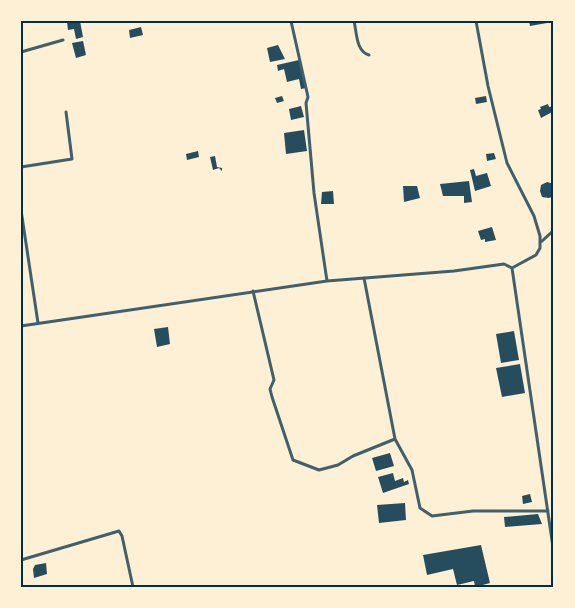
<svg xmlns="http://www.w3.org/2000/svg" width="575" height="608" viewBox="0 0 575 608" font-family="'Open Sans',sans-serif">
	<style>
		.building { fill: #264d5e }
		.lines { fill: none; stroke-linecap: round; stroke-linejoin: round }
		.minor { stroke: #3f606c; stroke-width: 3 }
		.neatline { fill: none; stroke: #003049; stroke-width: 2 }
	</style>
	<rect width="100%" height="100%" fill="#fdf0d5"/>
	<path class="building" d="M80 21 83 37 76 39 74 29 68 30 67 22Z
		M529 21H546L547 23 530 26Z
		M141 27 143 35 130 38 129 30Z
		M83 41 86 55 76 58 72 43Z
		M278 45 285 59 270 62 267 48Z
		M299 60 306 88 301 89 299 79 287 82 284 69 278 71 277 65Z
		M282 96 284 101 277 103 275 98Z
		M486 96 487 102 476 104 475 98Z
		M548 104 549 107 553 106 554 111 541 118 538 110 541 109 540 107Z
		M301 106 304 117 291 120 289 109Z
		M304 130 307 151 286 154 284 133Z
		M198 151 199 157 187 160 186 154Z
		M494 153 496 159 487 161 486 154Z
		M215 156 217 167 222 168V171L219 168 213 170 210 157Z
		M474 169 476 176 487 173 491 186 475 191 470 170Z
		M469 181 472 202 464 203V196H443L440 184Z
		M547 182 554 184V196L549 198 542 197 540 191 541 185Z
		M403 186H417L420 198 404 202Z
		M333 191 334 204H321L322 192Z
		M492 227 496 240 485 242V239L481 240 478 231Z
		M168 327 170 344 157 347 154 329Z
		M514 331 519 360 501 363 496 334Z
		M520 364 525 393 502 397 496 368Z
		M390 453 394 466 376 471 372 458Z
		M393 473 395 481 403 478 404 482 408 480 409 484 383 493 378 477Z
		M530 494 532 502 523 504 522 496Z
		M405 503 406 520 379 523 377 505Z
		M538 514 542 524 505 527 504 517Z
		M481 545 490 583 475 587 474 581 457 585 453 569 427 575 423 555Z
		M46 563 47 574 34 578 33 569 35 565Z"/>
	<g class="lines">
		<path class="minor" d="M291 21 308 97 306 103 314 193 327 281
			M354 21C357 34 356 51 369 55
			M476 21 488 86 507 163 534 216 540 236V248L536 255 512 268
			M21 52 63 40
			M21 167 72 159 66 112
			M21 210 38 323
			M541 242 554 230
			M364 278 395 439 412 470 420 508 432 516 473 511H548
			M253 291 274 380 270 389 272 397 293 460 319 470 338 465 353 456 395 439
			M21 326 327 281 454 271 504 264 512 268 554 554
			M21 560 119 531 122 536 133 587"/>
	</g>
	<rect width="575" height="608" fill="none" stroke="#fdf0d5" stroke-width="45"/>
	<rect x="22" y="22" width="530" height="564" class="neatline"/>
</svg>
